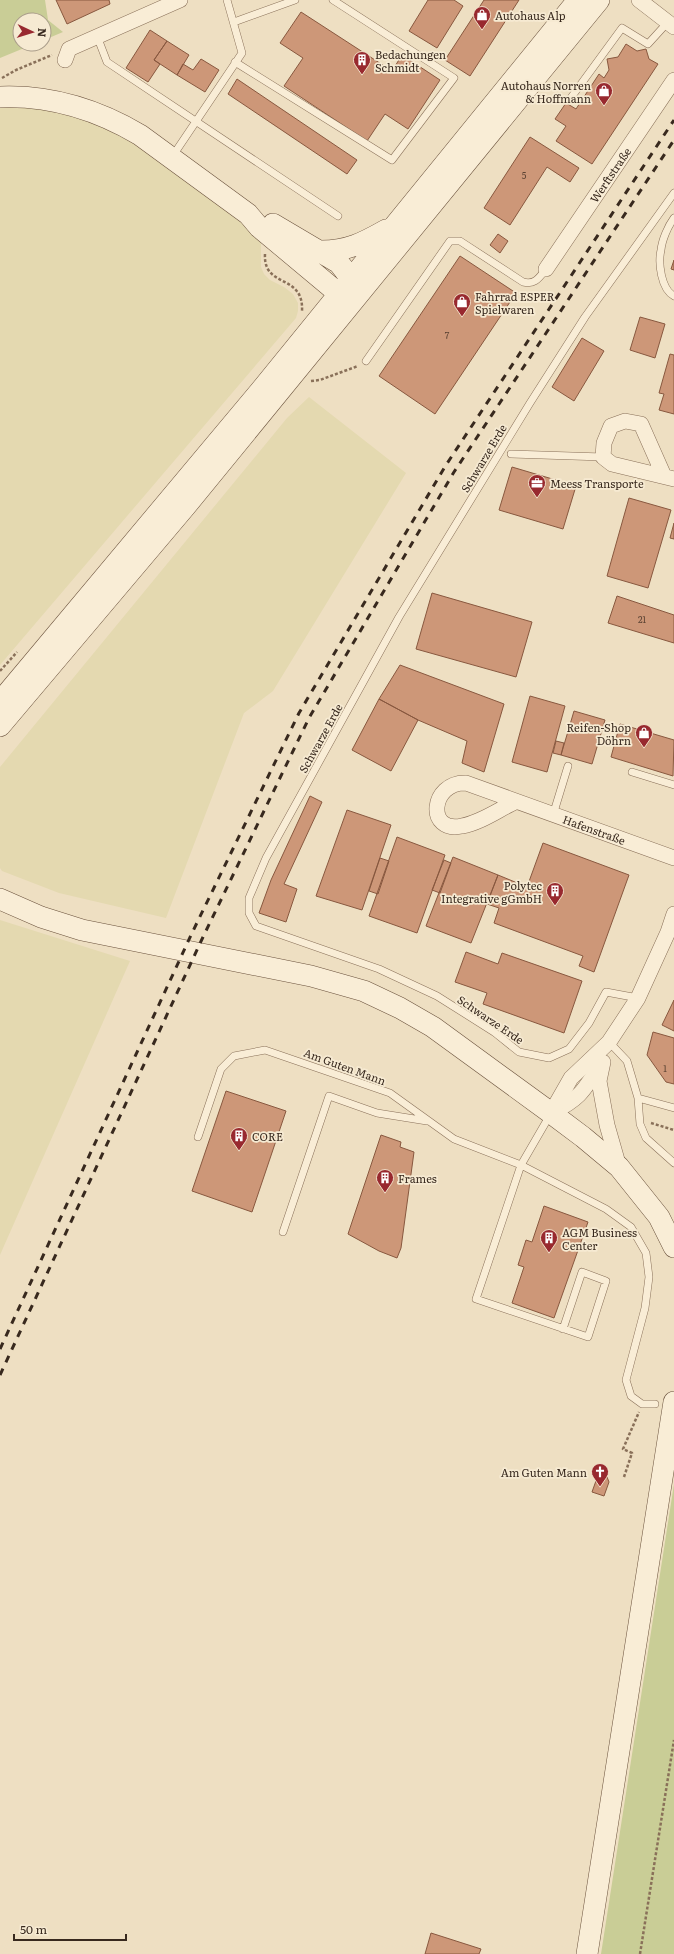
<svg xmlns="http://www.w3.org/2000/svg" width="674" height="1954" viewBox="0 0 674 1954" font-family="Literata,serif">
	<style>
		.farmland { fill: #e4d9b0 }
		.green { fill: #c9cd96 }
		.building { fill: #cd9778; stroke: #88583f }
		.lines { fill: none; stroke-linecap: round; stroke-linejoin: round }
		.lane-casing { stroke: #897059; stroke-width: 8 }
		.street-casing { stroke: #897059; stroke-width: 16 }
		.secondary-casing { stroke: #6a513c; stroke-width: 22 }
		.path { stroke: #897059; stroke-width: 2.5; stroke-dasharray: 3 2; stroke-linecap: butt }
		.lane { stroke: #f9edd6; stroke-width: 7 }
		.street { stroke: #f9edd6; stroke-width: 15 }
		.secondary { stroke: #f9edd6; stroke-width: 21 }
		.rail { stroke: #38291e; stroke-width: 3; stroke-dasharray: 7 7; stroke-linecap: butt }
		.labels { text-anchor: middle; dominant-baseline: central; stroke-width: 3.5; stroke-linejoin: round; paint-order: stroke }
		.number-label { font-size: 9px; fill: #5d4434 }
		.poi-label { font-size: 11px; fill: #38291e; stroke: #f6ead2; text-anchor: start }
		.street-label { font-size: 11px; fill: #38291e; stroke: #f6ead2 }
	</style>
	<rect width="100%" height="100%" fill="#eedfc2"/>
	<path class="farmland" d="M25 106 67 113 121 134 261 236V267L264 274 270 280 284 287 293 294 298 303V311L296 318 0 665V107Z
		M309 397 406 473 273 691 244 713 166 918 59 893 2 871 0 868V767L287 418Z
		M0 920 130 961 0 1255Z"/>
	<path class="green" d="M0 0H45L48 20 63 32 44 40V20H20V44H34L0 58Z
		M674 1484V1954H601Z"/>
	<path class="building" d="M56 0H109L110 4 67 24Z
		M428 0H454L463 6 437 48 409 31Z
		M484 0H519L470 76 445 60Z
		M301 12 392 71 402 55 440 80 408 129 385 114 367 141 284 86 303 58 280 43Z
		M150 30 167 41 154 60 160 64 148 82 126 68Z
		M167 41 189 55 177 75 154 60Z
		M626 44 637 51 646 49 649 59 658 64 592 164 556 141 566 126 555 119 566 103 576 109 599 74 604 78 609 70 607 59 618 57Z
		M201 59 219 70 205 92 177 75 183 64 193 70Z
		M237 79 357 160 347 174 228 94Z
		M530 137 579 168 570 182 547 167 510 225 484 208Z
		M498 234 508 241 500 253 490 245Z
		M460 256 516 293 435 414 379 376Z
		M674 260V270L671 269Z
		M640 317 665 324 655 358 630 350Z
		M582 338 604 351 574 401 552 387Z
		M670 354 674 355V414L659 410 664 394 659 393Z
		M512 467 576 486 563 529 499 510Z
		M629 498 671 510 648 588 607 576Z
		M674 523V539L670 538Z
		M432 593 532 622 516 677 416 649Z
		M617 596 674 615V643L608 623Z
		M400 665 504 704 484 772 462 763 467 741 418 720 379 699Z
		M530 696 565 706 547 772 512 762Z
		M379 699 418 720 391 771 352 750Z
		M574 711 605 720 592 764 561 755Z
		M620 724 674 740 673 776 611 757Z
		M556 741 564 743 561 755 553 753Z
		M310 796 322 802 284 884 297 889 286 922 259 913 271 880Z
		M347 810 391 825 362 910 316 896Z
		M397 837 445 855 417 933 369 916Z
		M543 843 629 875 594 972 579 966 583 956 494 923 499 908 487 904 498 875 527 887Z
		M453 857 498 875 471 943 426 926Z
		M380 858 389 861 378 894 369 891Z
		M444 860 451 863 440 893 432 890Z
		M466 952 498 964 502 953 582 981 564 1033 483 1004 487 993 455 982Z
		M674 1000V1031L662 1025Z
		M653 1032 674 1038V1084L666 1082 647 1055Z
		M226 1091 286 1111 252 1212 192 1191Z
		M381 1135 401 1142 400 1147 414 1152 401 1248 397 1258 379 1251 348 1234Z
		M544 1206 588 1222 554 1318 512 1303 524 1267 518 1265 526 1240 532 1242Z
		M602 1475 607 1477 609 1482 604 1496 592 1492 597 1478Z
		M431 1933 481 1949 479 1954H425Z"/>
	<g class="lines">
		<defs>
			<path id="lane" d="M234 22 295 0
				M97 36 107 62 338 216
				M235 62 392 160 454 78 333 0
				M570 99 622 28 648 44 668 22
				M172 157 242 53 227 0
				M674 218C668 226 662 240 661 250 658 263 661 289 674 296
				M366 361 450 241H460L523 282C535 285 539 278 546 269
				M511 454 603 457
				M632 772 674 785
				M553 815 568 766
				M638 998 606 992 589 1023 569 1049 549 1058 519 1052 494 1032 437 996 379 969 256 926 249 913V898L266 858 399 617 530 403 585 317 674 193
				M609 1042 627 1061 638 1098 640 1124 646 1138 674 1163
				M638 1098 674 1108
				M550 1115 521 1165 476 1299 588 1337 606 1281 582 1272 563 1329
				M198 1137 221 1069 234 1056 265 1050 390 1093 454 1139 521 1165 606 1209 631 1227 646 1253 649 1277 645 1308 626 1380 631 1396 642 1404H655
				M283 1232 329 1096 377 1113 427 1121"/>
			<g id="street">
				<path d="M639 0 674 27"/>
				<path d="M65 60 69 49 180 0"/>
				<path id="s1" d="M546 269 674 80"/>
				<path d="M664 476 641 424 625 421 611 426 604 443 603 457 612 464 674 479"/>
				<path id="s2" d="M515 802C498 810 480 823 462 826 426 834 430 782 466 783L674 858"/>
				<path d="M603 1062 599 1081 607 1125 619 1167"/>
				<path d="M551 1113 571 1078 609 1042 638 998 668 932 674 914"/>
				<path d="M551 1113C578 1100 583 1092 599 1067"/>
			</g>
			<path id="secondary" d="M0 97C51 95 96 109 140 135L248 214 259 227 350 303
				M273 224 339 263 349 276 352 293
				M321 251C348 251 363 243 386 230
				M0 702 261 390 578 0
				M0 726 185 507 599 0
				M0 899 41 917 82 930 311 976 364 991 400 1008 433 1027 551 1113 583 1137 619 1167 659 1217 674 1247
				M587 1954 674 1402"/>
		</defs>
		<use href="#lane" class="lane-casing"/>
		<use href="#street" class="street-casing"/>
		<use href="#secondary" class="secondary-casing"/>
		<path class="path" d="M2 78 16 70 52 55
			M265 254C263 289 304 273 302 311
			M311 381 320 380 358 366
			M0 671 17 652
			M651 1123 674 1130
			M624 1477 632 1453 623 1449 639 1412
			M640 1954 674 1740"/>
		<use href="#lane" class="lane"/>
		<use href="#street" class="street"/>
		<use href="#secondary" class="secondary"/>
		<path class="rail" d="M0 1349 192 933 299 713 446 465 674 120
			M0 1375 203 937 309 718 454 472 674 140"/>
	</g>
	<defs>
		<symbol id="shop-pin" viewBox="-11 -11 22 30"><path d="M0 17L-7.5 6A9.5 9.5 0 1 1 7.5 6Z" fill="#98292f" stroke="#f6ead2"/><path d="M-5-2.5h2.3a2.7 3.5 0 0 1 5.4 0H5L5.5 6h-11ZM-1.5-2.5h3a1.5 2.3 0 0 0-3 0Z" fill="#fff"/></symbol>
		<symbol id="building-pin" viewBox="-11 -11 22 30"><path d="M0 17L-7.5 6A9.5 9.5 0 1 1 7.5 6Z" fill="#98292f" stroke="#f6ead2"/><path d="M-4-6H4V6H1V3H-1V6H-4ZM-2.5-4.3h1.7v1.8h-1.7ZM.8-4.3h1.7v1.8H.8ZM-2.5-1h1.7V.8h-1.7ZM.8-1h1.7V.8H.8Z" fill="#fff"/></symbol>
		<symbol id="office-pin" viewBox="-11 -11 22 30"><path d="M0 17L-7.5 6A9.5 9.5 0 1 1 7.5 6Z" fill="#98292f" stroke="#f6ead2"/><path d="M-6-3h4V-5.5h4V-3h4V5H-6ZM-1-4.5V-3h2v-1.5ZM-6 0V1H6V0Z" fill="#fff"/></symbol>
		<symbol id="church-pin" viewBox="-11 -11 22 30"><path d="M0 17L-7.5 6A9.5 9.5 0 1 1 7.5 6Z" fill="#98292f" stroke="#f6ead2"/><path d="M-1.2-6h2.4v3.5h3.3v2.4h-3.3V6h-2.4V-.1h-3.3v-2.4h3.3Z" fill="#fff"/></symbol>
	</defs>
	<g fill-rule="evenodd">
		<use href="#shop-pin" x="472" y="5" width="20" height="27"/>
		<use href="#building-pin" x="352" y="50" width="20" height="27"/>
		<use href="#shop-pin" x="594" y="81" width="20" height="27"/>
		<use href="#shop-pin" x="452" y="292" width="20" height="27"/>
		<use href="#office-pin" x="527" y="473" width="20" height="27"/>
		<use href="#shop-pin" x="634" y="723" width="20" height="27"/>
		<use href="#building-pin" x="545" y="881" width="20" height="27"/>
		<use href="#building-pin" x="229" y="1126" width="20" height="27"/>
		<use href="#building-pin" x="375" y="1168" width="20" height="27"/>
		<use href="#building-pin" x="539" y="1228" width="20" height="27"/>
		<use href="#church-pin" x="590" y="1462" width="20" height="27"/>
	</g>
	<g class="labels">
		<g class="number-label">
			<text x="524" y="175">5</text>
			<text x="447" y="335">7</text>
			<text x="642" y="619">21</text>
			<text x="665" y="1068">1</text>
		</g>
		<g class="poi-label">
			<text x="495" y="15">Autohaus Alp</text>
			<text x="375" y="54">Bedachungen<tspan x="375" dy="13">Schmidt</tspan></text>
			<text x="591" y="85" text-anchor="end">Autohaus Norren<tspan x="591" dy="13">&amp; Hoffmann</tspan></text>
			<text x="475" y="296">Fahrrad ESPER<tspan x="475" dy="13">Spielwaren</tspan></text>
			<text x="550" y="483">Meess Transporte</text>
			<text x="631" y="727" text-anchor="end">Reifen-Shop<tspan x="631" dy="13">Döhrn</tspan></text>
			<text x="542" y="885" text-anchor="end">Polytec<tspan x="542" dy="13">Integrative gGmbH</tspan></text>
			<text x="252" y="1136">CORE</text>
			<text x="398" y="1178">Frames</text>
			<text x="562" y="1232">AGM Business<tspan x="562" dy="13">Center</tspan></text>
			<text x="587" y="1472" text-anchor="end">Am Guten Mann</text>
		</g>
		<g class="street-label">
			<text stroke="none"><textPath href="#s1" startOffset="114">Werftstraße</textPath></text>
			<text transform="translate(483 458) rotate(-59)">Schwarze Erde</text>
			<text transform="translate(320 738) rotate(-61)">Schwarze Erde</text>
			<text stroke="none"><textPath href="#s2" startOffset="274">Hafenstraße</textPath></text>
			<text transform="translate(491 1019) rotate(34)">Schwarze Erde</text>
			<text transform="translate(345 1066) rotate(20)">Am Guten Mann</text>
		</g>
	</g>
	<g transform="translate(32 32) rotate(94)"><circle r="19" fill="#f6ead2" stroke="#aa9d8a"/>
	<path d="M0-3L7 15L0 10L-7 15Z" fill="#98292f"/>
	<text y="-6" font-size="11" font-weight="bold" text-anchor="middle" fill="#38291e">N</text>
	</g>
	<path d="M14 1934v6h112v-6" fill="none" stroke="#38291e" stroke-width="2"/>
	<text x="20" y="1934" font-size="12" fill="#38291e" stroke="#f6ead2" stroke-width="3" paint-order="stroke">50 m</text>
</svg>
